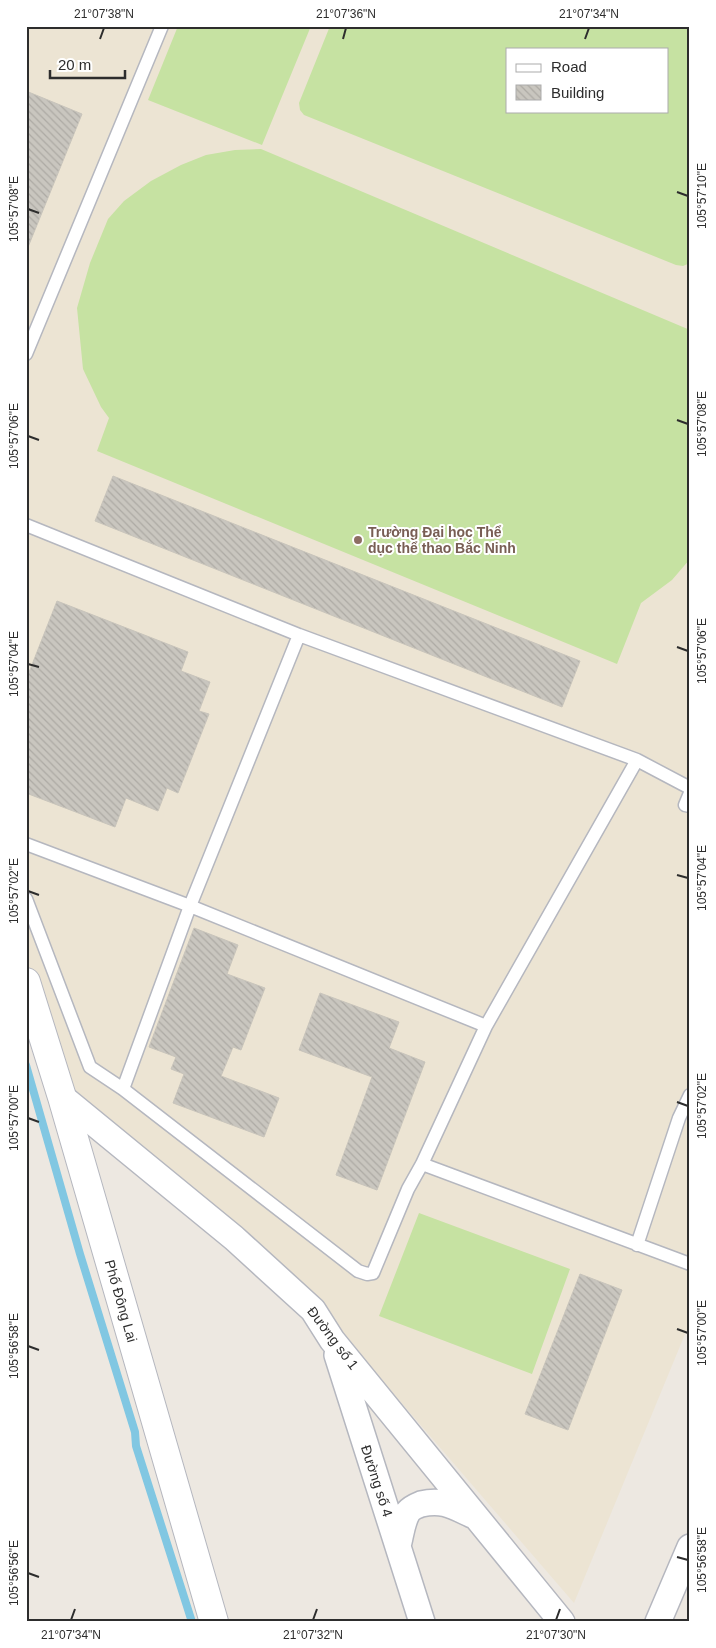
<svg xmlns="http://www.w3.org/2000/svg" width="716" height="1648" viewBox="0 0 716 1648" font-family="Arial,sans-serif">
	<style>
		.education { fill: #ece4d3; fill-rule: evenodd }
		.pitch { fill: #c6e2a2; fill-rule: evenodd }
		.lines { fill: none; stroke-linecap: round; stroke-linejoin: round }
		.stream { stroke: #81c7e2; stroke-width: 8 }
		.building { fill: url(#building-back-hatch); stroke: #c8c4bb }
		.service-casing { stroke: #b5b7bf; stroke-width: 15 }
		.minor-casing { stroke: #b5b7bf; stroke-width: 28 }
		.tertiary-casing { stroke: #b5b7bf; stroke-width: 30 }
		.service { stroke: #fff; stroke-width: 12 }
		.minor { stroke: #fff; stroke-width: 25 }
		.tertiary { stroke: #fff; stroke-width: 28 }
		.ticks { fill: none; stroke: #2d2d2d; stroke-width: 2 }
		.education-dot { fill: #8d6e63; stroke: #fff; stroke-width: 2 }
		.labels { text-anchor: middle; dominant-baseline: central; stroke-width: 4; stroke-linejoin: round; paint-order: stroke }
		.education-label { font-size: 14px; font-weight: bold; fill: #785e54; stroke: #fff; text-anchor: start }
		.street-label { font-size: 14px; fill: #2d2d2d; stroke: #fff }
		.neatline { fill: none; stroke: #2d2d2d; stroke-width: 2 }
		.ticks-label { font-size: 12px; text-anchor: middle; fill: #2d2d2d }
	</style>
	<defs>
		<pattern id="building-back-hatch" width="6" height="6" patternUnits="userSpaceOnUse" patternTransform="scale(1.25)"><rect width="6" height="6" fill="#c9c6bf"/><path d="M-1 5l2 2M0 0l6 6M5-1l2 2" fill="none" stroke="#adaaa4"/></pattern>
	</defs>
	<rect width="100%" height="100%" fill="#ede8e1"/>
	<path class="education" d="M26 26H690V1322L574 1603 324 1313 62 1088 26 969ZM507 49H667V111H507Z"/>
	<path class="pitch" d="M178 26H311L262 145 148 100Z
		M330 26H690V263L683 266 676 265 304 115 300 110 299 103ZM507 49H667V111H507Z
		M261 149 690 330V559L672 580 641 603 617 664 97 451 109 418 101 407 83 369 77 308 90 263 108 219 124 201 151 181 181 165 206 155 235 150Z
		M419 1213 570 1269 532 1374 379 1316Z"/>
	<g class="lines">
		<path class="stream" d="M26 1065 80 1254 135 1432 136 1446 192 1622"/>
	</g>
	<path class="building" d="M26 91 82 114 26 252Z
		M113 476 580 661 562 707 95 521Z
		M57 601 188 652 181 671 210 682 199 711 209 714 178 793 167 788 158 811 126 798 115 827 26 793V680Z
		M194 928 238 945 227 974 265 988 241 1050 233 1047 221 1076 279 1098 264 1137 173 1103 184 1074 171 1069 176 1057 149 1047Z
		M320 993 399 1022 389 1048 425 1062 377 1190 336 1175 372 1077 299 1050Z
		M580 1274 622 1290 568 1430 525 1414Z"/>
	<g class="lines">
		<defs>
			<path id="service" d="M26 354 162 26
				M26 525 299 635 637 760 690 788
				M690 793 685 805 690 806
				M26 844 190 906 486 1026
				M26 899 90 1067 123 1089 358 1271 367 1274 373 1273 408 1189 422 1164 486 1026 637 760
				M123 1089 190 906 299 635
				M422 1164 690 1264
				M637 1245 679 1118 690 1095"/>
			<path id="minor" d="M62 1097 234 1238 313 1310 332 1340 562 1622
				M337 1355 422 1622
				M398 1546C401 1535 402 1522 408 1512 411 1508 416 1506 421 1504 443 1499 453 1506 472 1515
				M658 1622 690 1547"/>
			<path id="tertiary" d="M26 982 62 1097 214 1622"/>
		</defs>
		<use href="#service" class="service-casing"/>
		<use href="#minor" class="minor-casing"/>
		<use href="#tertiary" class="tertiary-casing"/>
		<use href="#service" class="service"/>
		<use href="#minor" class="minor"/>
		<use href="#tertiary" class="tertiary"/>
	</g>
	<path class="ticks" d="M100 39 104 28M343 39 346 28M585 39 589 28M677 192 688 196M28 209 39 213M677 420 688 424M28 436 39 440M677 647 688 651M28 664 39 667M677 875 688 878M28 891 39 895M677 1102 688 1106M28 1118 39 1122M677 1329 688 1333M28 1346 39 1350M677 1557 688 1560M28 1573 39 1577M71 1620 75 1609M313 1620 317 1609M556 1620 560 1609"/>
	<circle class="education-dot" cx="358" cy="540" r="5"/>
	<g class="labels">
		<g class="education-label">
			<text x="368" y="532">Trường Đại học Thể<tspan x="368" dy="16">dục thể thao Bắc Ninh</tspan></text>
		</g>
		<g class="street-label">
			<text transform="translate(121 1301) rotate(74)">Phố Đông Lai</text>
			<text transform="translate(333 1338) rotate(53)">Đường số 1</text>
			<text transform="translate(377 1481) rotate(72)">Đường số 4</text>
		</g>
	</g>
	<rect width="716" height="1648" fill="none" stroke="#ffffff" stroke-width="55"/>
	<rect x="506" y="48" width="162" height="65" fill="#ffffff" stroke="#ababab"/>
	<rect x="516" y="64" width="25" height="8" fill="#ffffff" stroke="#ababab"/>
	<text x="551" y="72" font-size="15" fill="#2d2d2d">Road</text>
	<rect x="516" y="85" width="25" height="15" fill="url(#building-back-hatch)" stroke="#ababab"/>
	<text x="551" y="98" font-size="15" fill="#2d2d2d">Building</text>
	<path d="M50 70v8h75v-8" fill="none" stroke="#2d2d2d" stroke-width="2.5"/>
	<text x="58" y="70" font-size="15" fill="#2d2d2d" stroke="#ffffff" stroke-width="4" paint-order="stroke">20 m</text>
	<rect x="28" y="28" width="660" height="1592" class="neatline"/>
	<g class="ticks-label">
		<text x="104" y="18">21°07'38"N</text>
		<text x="346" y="18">21°07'36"N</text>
		<text x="589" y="18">21°07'34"N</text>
		<text transform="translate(702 196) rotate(-90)" y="4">105°57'10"E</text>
		<text transform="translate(14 209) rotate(-90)" y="4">105°57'08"E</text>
		<text transform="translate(702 424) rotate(-90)" y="4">105°57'08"E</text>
		<text transform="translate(14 436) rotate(-90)" y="4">105°57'06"E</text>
		<text transform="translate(702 651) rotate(-90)" y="4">105°57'06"E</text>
		<text transform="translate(14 664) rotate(-90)" y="4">105°57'04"E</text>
		<text transform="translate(702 878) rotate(-90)" y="4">105°57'04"E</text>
		<text transform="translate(14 891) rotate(-90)" y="4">105°57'02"E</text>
		<text transform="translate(702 1106) rotate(-90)" y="4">105°57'02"E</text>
		<text transform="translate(14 1118) rotate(-90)" y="4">105°57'00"E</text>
		<text transform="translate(702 1333) rotate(-90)" y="4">105°57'00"E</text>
		<text transform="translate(14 1346) rotate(-90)" y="4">105°56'58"E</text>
		<text transform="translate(702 1560) rotate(-90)" y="4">105°56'58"E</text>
		<text transform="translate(14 1573) rotate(-90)" y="4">105°56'56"E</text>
		<text x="71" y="1639">21°07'34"N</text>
		<text x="313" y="1639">21°07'32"N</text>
		<text x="556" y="1639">21°07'30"N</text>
	</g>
</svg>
